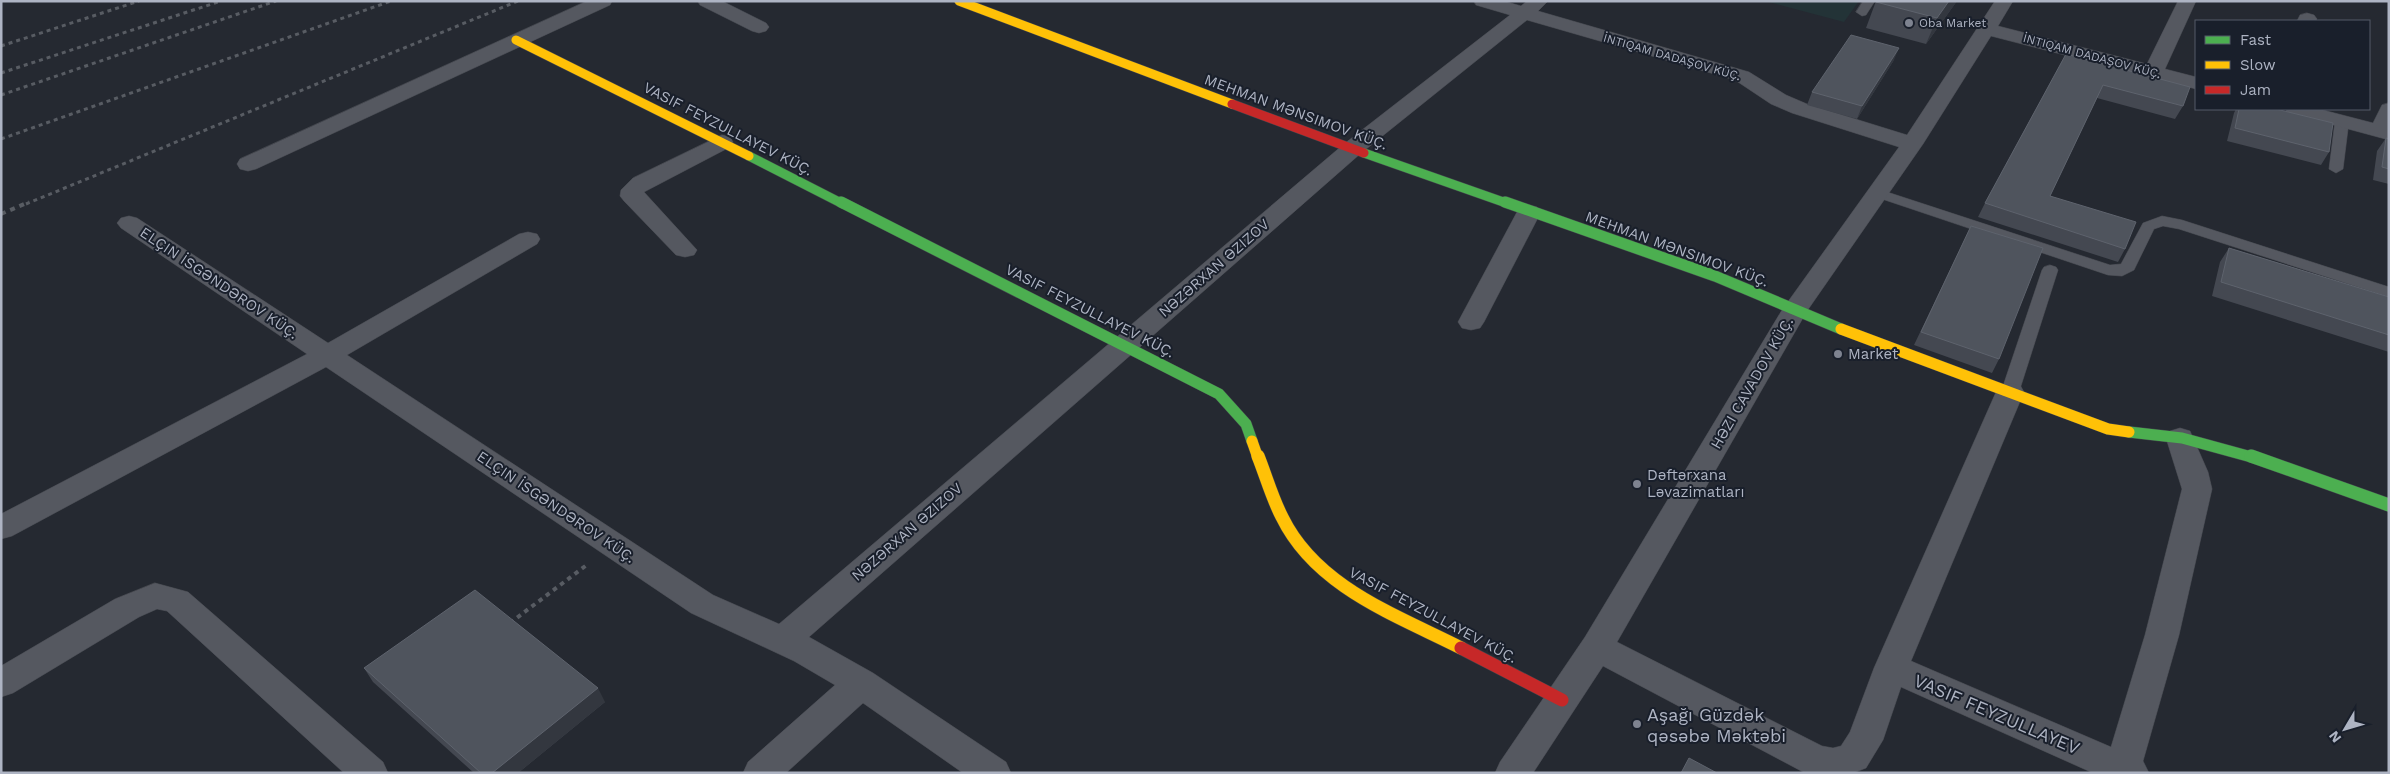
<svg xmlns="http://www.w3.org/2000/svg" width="2390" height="774" viewBox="0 0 2390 774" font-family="'Work Sans',sans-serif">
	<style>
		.green { fill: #233337 }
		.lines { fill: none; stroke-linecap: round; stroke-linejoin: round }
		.lane-casing { stroke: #42454c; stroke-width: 1 }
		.street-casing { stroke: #42454c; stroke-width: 1 }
		.fast-far2-casing { stroke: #42454c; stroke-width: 10 }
		.fast-far1-casing { stroke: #42454c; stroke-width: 12 }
		.fast-casing { stroke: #42454c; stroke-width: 14 }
		.slow-far2-casing { stroke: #42454c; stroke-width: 10 }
		.slow-far1-casing { stroke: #42454c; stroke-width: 12 }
		.slow-casing { stroke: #42454c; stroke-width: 14 }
		.jam-far1-casing { stroke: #42454c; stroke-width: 10 }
		.jam-casing { stroke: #42454c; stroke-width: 14 }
		.path { stroke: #585c63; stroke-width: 4; stroke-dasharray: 4.5 4.5; stroke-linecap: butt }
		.lane { fill: #555860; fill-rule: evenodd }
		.street { fill: #555860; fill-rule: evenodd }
		.fast-far2 { stroke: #4caf50; stroke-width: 9 }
		.fast-far1 { stroke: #4caf50; stroke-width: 11 }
		.fast { stroke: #4caf50; stroke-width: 13 }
		.slow-far2 { stroke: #ffc107; stroke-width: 9 }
		.slow-far1 { stroke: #ffc107; stroke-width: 11 }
		.slow { stroke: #ffc107; stroke-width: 13 }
		.jam-far1 { stroke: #c62828; stroke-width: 9 }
		.jam { stroke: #c62828; stroke-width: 13 }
		.rail-far1 { stroke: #585c63; stroke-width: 3; stroke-dasharray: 4 4; stroke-linecap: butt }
		.rail { stroke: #585c63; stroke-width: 4; stroke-dasharray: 5 5; stroke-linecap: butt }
		.wall { fill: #444851 }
		.shaded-wall { fill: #33373f }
		.building { fill: #4f545d; stroke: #5e636d }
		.poi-dot { fill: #7e8390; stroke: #191f2b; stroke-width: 2 }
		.labels { text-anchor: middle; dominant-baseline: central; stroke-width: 4; stroke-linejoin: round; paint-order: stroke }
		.far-poi-label { font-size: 12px; fill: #aeb4c3; stroke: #191f2b; text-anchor: start }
		.far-street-label { font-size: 12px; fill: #aeb4c3; stroke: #191f2b }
		.street-label { font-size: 15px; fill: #aeb4c3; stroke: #191f2b }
		.poi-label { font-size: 15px; fill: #aeb4c3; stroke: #191f2b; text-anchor: start }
		.near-poi-label { font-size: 18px; fill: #aeb4c3; stroke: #191f2b; text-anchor: start }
		.near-street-label { font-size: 18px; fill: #aeb4c3; stroke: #191f2b }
	</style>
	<rect width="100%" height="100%" fill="#252931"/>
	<path class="green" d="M1765 1H1859L1844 22Z"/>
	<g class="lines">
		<defs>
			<path id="lane" d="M1863 1H1875L1866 15 1862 16 1856 12Z
				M2342 117 2349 121 2343 169 2336 173 2329 169 2335 121Z
				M1878 189 2110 265 2121 264 2143 223 2162 216 2182 220 2389 287V297L2179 229 2163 226 2154 229 2134 270 2122 276 2108 275 1873 196 1871 193 1873 190Z
				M2050 265 2056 267 2058 270 2019 392 2016 396 2010 398 2004 396 2001 392 2042 270 2044 267Z"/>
			<path id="street" d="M587 1H612L610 5 256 169 248 171 240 169 237 164 240 159Z
				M698 1H722L766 23 769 27 766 31 759 33 752 31 700 5Z
				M1474 1H1504L1521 6 1527 1H1548L1538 11 1749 72 1786 95 1807 104 1907 135 1995 1H2013L1998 26 2147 64 2178 1H2196L2165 69 2196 77V89L1991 36 1923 144 1807 311 1617 642 1822 746 1833 748 1841 746 1850 732 1874 668 1996 392 2000 385 2010 383 2020 385 2024 392 1911 661 2111 747 2145 635 2182 489 2166 438 2170 431 2180 428 2190 431 2208 472 2212 489 2179 635 2143 761 2149 773H2093L1901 687 1883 740 1866 768 1853 773H1805L1603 666 1533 773H1495L1500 762 1585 637 1782 310 1899 147 1792 113 1771 104 1735 80 1527 20 1360 154 809 637 873 673 1006 762 1011 773H963L863 703 786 773H743L748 762 835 685 794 661 691 613 326 367 12 536 1 539V514L307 354 121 228 117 223 121 218 129 216 137 218 328 343 519 234 528 232 537 234 540 239 537 244 347 355 713 595 779 624 1344 144 1510 15 1476 5Z
				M2307 13 2314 15 2317 19 2315 21H2297L2300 15Z
				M2389 103V140L2289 113 2285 109H2319L2373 123 2382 105Z
				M722 135 730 137 733 142 730 147 644 192 697 250 694 255 685 257 676 255 624 201 620 196 621 190 633 178Z
				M1529 205 1537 207 1541 212 1484 322 1480 328 1471 330 1462 328 1458 322 1517 212 1521 207Z
				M155 583 188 592 383 762 388 773H344L167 611 157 609 139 617 13 693 1 697V666L115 599Z"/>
			<path id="fast-far2" d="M1364 153 1509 204
				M749 156 843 204"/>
			<path id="fast-far1" d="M841 202 1219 394 1246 424 1252 441
				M1505 202 1715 276 1841 329
				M2129 432 2182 438 2255 458"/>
			<path id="fast" d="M2251 456 2389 505"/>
			<path id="slow-far2" d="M959 1 1232 104
				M516 40 749 156"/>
			<path id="slow-far1" d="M1841 329 2108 429 2129 432
				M1252 441 1258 458"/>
			<path id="slow" d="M1258 456C1266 476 1272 498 1282 517 1316 587 1396 615 1461 648"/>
			<path id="jam-far1" d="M1232 104 1364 153"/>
			<path id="jam" d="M1461 648 1562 700"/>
		</defs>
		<use href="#lane" class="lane-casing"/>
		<use href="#street" class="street-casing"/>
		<use href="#fast-far2" class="fast-far2-casing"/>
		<use href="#fast-far1" class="fast-far1-casing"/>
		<use href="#fast" class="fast-casing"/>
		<use href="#slow-far2" class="slow-far2-casing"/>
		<use href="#slow-far1" class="slow-far1-casing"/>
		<use href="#slow" class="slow-casing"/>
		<use href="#jam-far1" class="jam-far1-casing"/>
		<use href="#jam" class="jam-casing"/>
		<path class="path" d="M510 623 588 564"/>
		<use href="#lane" class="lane"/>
		<use href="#street" class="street"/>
		<use href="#fast-far2" class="fast-far2"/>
		<use href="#fast-far1" class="fast-far1"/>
		<use href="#fast" class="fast"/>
		<use href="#slow-far2" class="slow-far2"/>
		<use href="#slow-far1" class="slow-far1"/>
		<use href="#slow" class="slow"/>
		<use href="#jam-far1" class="jam-far1"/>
		<use href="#jam" class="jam"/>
		<path class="rail-far1" d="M1 46 139 1
			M1 73 221 1
			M1 95 276 1
			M1 139 391 1
			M26 204 518 1"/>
		<path class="rail" d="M1 214 29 202"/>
	</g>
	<path class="wall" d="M1876 1H1957L1926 44 1866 28Z
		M2066 54 2183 106 2175 119 2097 98 2050 196 2125 249 2118 262 1978 217 1985 203Z
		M1894 60 1857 119 1807 105 1812 92Z
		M2236 109H2276L2329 152 2321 165 2227 141 2234 113Z
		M2386 138 2389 139V184L2373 180 2377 151Z
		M1971 226 1999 359 1992 373 1914 345Z
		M2229 248 2389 297V352L2212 296 2220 262Z
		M364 668 605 702 518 773H474L373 682Z"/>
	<path class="shaded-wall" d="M1949 1H1957L1926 44 1937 18Z
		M1899 48 1894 60 1857 119 1862 106Z
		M598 688 605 702 518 773H492Z"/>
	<path class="building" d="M1876 1H1949L1937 18 1876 2Z
		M1851 35 1899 48 1862 106 1812 92Z
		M2066 54 2190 87 2183 106 2103 85 2050 196 2136 222 2125 249 1985 203Z
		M2239 109H2276L2333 123 2329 152 2235 128Z
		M2386 138 2389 139V169L2382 167Z
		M1971 226 2043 248 1999 359 1921 332Z
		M2229 248 2389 297V335L2221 282Z
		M475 590 598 688 492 773H481L364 668Z
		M1689 758 1717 773H1681Z"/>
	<g class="poi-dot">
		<circle cx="1909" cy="23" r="5"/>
		<circle cx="1838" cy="354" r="5"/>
		<circle cx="1637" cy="484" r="5"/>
		<circle cx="1637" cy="724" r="5"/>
	</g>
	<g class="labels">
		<g class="far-poi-label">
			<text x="1919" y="23">Oba Market</text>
		</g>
		<g class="far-street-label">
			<text transform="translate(2092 56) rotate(15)">İNTIQAM DADAŞOV KÜÇ.</text>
			<text transform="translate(1672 57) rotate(16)">İNTIQAM DADAŞOV KÜÇ.</text>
		</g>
		<g class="street-label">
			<text transform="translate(1296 112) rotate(20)">MEHMAN MƏNSIMOV KÜÇ.</text>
			<text transform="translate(728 129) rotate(27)">VASIF FEYZULLAYEV KÜÇ.</text>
			<text transform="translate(1677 249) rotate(20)">MEHMAN MƏNSIMOV KÜÇ.</text>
			<text transform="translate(1214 268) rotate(-41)">NƏZƏRXAN ƏZIZOV</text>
			<text transform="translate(219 283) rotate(34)">ELÇIN İSGƏNDƏROV KÜÇ.</text>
			<text transform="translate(1090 311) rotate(27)">VASIF FEYZULLAYEV KÜÇ.</text>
			<text transform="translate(1752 383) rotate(-60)">HƏZI CAVADOV KÜÇ.</text>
			<text transform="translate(556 507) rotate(34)">ELÇIN İSGƏNDƏROV KÜÇ.</text>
			<text transform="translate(907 532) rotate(-41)">NƏZƏRXAN ƏZIZOV</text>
			<text transform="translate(1433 615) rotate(28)">VASIF FEYZULLAYEV KÜÇ.</text>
		</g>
		<g class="poi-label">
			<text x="1848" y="354">Market</text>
			<text x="1647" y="475">Dəftərxana<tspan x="1647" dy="17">Ləvazimatları</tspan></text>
		</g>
		<g class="near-poi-label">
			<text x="1647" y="714">Aşağı Güzdək<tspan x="1647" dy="21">qəsəbə Məktəbi</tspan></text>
		</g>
		<g class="near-street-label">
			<text transform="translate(1997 714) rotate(23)">VASIF FEYZULLAYEV</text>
		</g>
	</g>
	<rect width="2390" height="774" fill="none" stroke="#aeb4c3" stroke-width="5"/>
	<rect x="2195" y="20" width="175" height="90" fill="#191f2b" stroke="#555b68"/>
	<rect x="2205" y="36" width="25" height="8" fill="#4caf50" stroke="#555b68"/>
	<text x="2240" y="45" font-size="15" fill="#aeb4c3">Fast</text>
	<rect x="2205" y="61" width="25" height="8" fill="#ffc107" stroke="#555b68"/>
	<text x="2240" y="70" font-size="15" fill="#aeb4c3">Slow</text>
	<rect x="2205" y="86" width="25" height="8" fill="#c62828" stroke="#555b68"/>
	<text x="2240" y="95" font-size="15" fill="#aeb4c3">Jam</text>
	<g transform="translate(2345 729) rotate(232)" stroke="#191f2b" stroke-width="4" paint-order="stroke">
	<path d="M0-4L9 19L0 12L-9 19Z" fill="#aeb4c3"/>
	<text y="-8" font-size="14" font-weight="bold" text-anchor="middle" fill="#aeb4c3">N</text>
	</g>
</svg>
